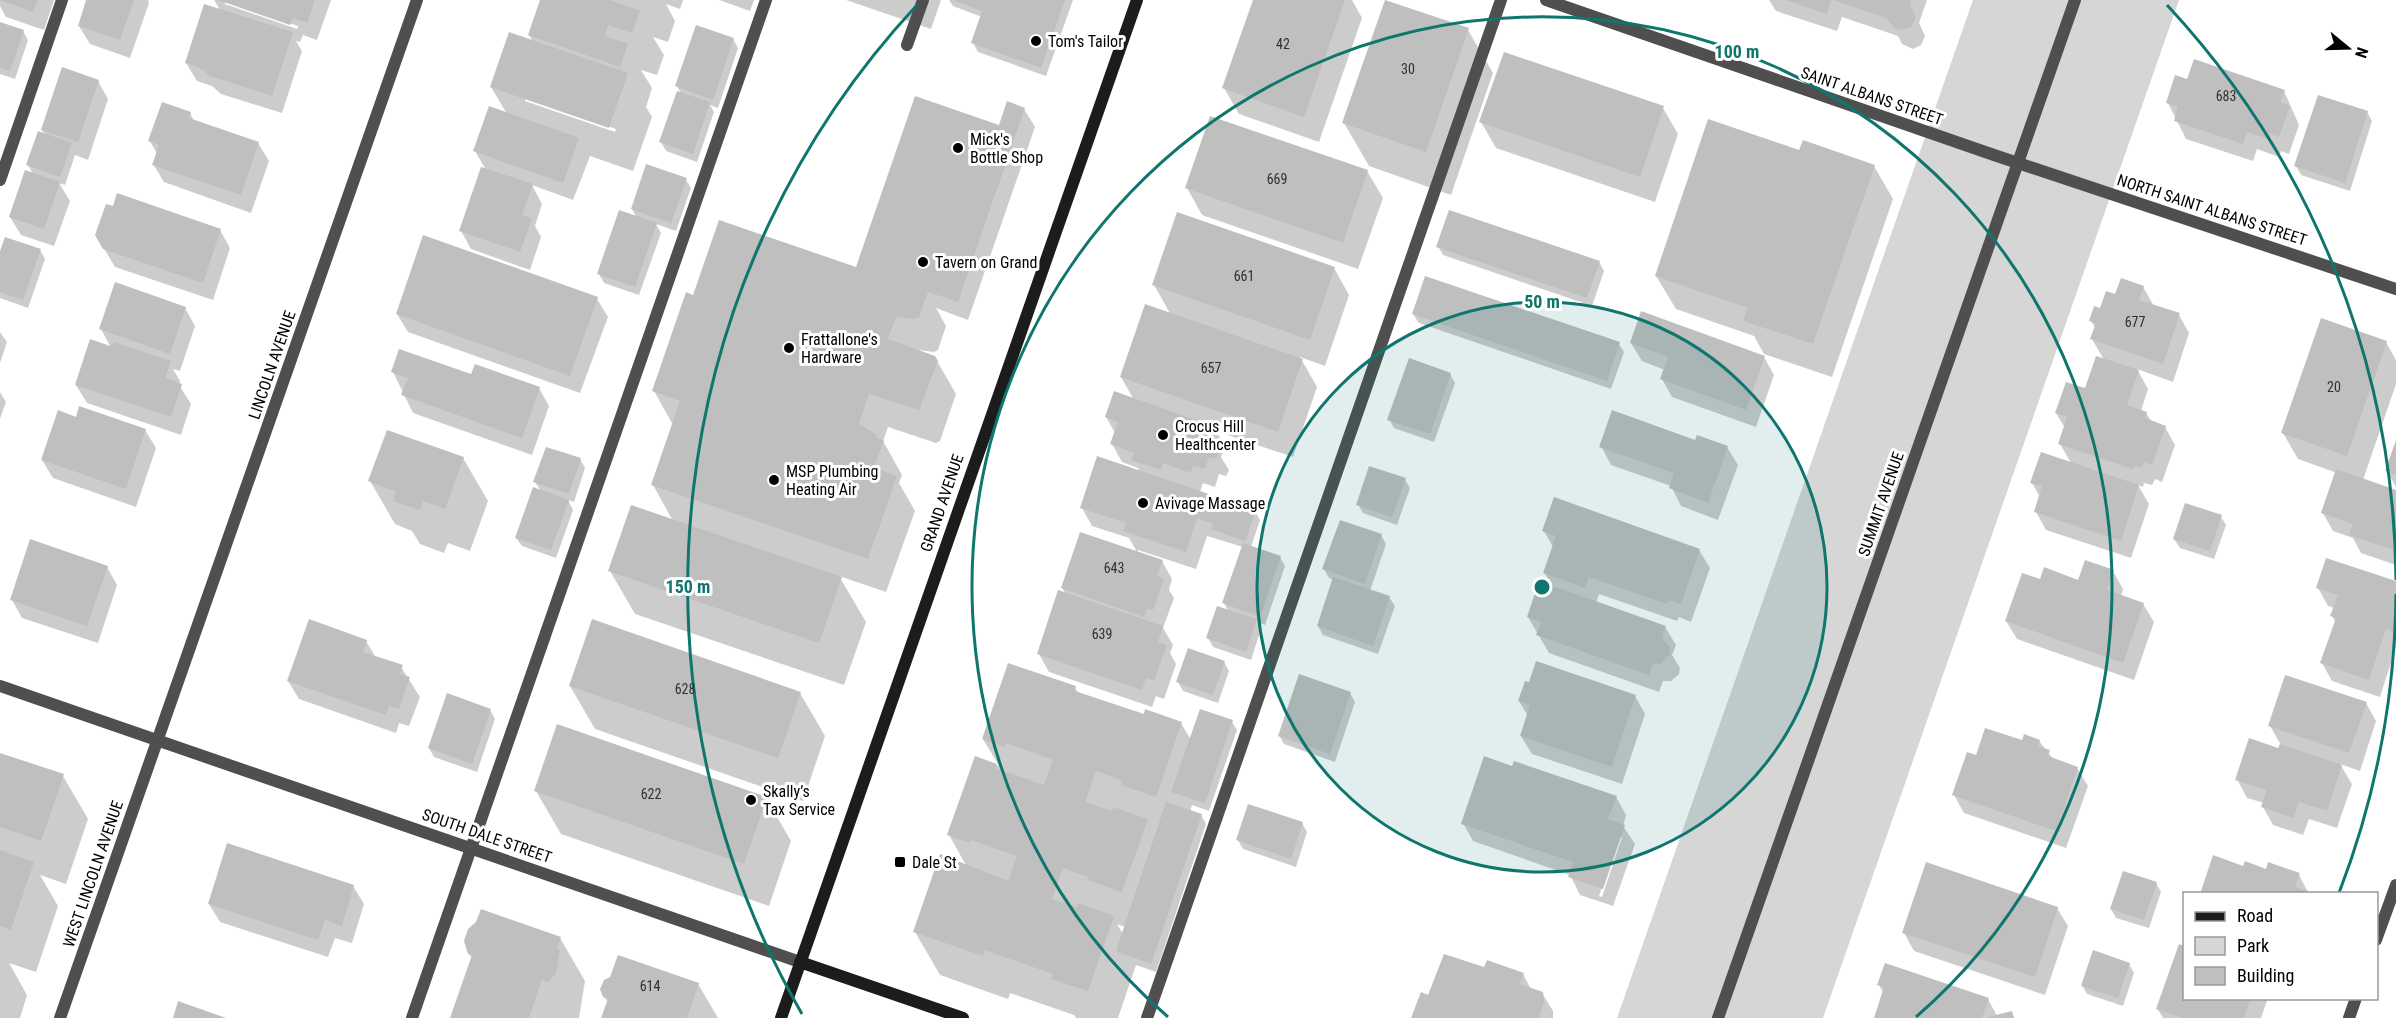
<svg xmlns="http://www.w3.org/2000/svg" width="2396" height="1018" viewBox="0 0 2396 1018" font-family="'Roboto Condensed',sans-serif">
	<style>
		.green { fill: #d6d6d6 }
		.shadow { fill: #0003; fill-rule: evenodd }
		.building { fill: #bfbfbf }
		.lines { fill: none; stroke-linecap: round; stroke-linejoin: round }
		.service { stroke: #4f4f4f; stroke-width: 12 }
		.minor { stroke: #4f4f4f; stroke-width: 12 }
		.tertiary { stroke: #4f4f4f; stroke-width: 12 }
		.secondary { stroke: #1c1c1c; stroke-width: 12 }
		.ring { fill: none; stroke: #0f766e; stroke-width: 3 }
		.poi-dot { fill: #000; stroke: #fff; stroke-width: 2 }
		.labels { text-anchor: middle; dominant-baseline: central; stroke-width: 6; stroke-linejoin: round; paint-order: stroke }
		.number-label { font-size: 14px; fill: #303030 }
		.poi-label { font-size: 16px; fill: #000; stroke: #fff; text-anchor: start }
		.street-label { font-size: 16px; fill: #000; stroke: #fff }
		.centre { fill: #0f766e; stroke: #fff; stroke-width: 3 }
		.ring-label { font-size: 18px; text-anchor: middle; font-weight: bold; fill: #0f766e; stroke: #fff; stroke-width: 6; stroke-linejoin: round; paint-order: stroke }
	</style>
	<rect width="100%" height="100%" fill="#fff"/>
	<path class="green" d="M1973 0H2179L1823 1018H1617Z"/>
	<path class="shadow" d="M0 0H54L44 30 6 17 0 6Z
		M88 0H148L149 3 130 58 90 44 79 26Z
		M214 0H331L317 40 303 35 300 42 296 41 302 51 282 113 221 94 212 86 197 81 186 63 220 10ZM225 1 298 26 297 29 225 4Z
		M542 0H683L680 9 666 4 675 21 668 42 653 37 664 55 657 75 641 70 652 88 646 107 652 117 633 171 590 156 573 200 532 185 542 204 535 226 541 237 530 270 471 249 461 231 486 170 475 151 507 114 491 87 533 42 529 35ZM525 98 616 129 615 132 525 101Z
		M719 0H754L750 11Z
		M846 0H941L931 29Z
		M949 0H1073L1046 76 978 52 973 43 982 17 953 6Z
		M1254 0H1352L1362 18 1319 142 1239 114 1224 88Z
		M1769 0H1927L1919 23 1925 36 1921 45 1913 49 1902 44 1898 36 1842 17 1837 31 1776 11Z
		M0 23 23 31 28 40 15 79 0 74Z
		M1468 30 1493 73 1451 195 1369 166 1344 123Z
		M733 39 738 48 718 108 710 105 714 112 697 162 666 151 661 142 681 94 677 86Z
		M98 81 108 99 88 160 75 155 65 185 59 183 70 201 54 246 21 235 10 217 33 174 28 165 46 136 42 130Z
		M2188 81 2284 91 2299 125 2289 154 2281 151 2279 157 2257 149 2253 161 2186 139 2168 103Z
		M1663 108 1678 134 1655 202 1496 148 1481 122Z
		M1024 109 1035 127 968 320 936 308 946 326 938 350 934 352 911 349 937 361 956 394 940 441 936 443 888 427 883 441 902 475 899 483 915 511 886 592 839 576 866 622 844 685 635 614 610 571 673 521 653 485 673 425 654 391 694 297 857 269 1000 127Z
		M2367 112 2372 121 2350 191 2301 175 2296 166Z
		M190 113 194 121 258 143 269 161 251 213 164 182 153 164 157 154 150 141Z
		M1800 152 1874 166 1893 199 1832 377 1764 354 1754 336 1676 309 1656 276Z
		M1367 171 1383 198 1358 269 1202 215 1187 188Z
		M686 180 691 188 676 231 656 224 661 233 639 295 604 283 599 274 637 218 632 209Z
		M220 230 230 248 213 300 115 267 96 235Z
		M1438 246 1599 262 1604 271 1592 306 1443 255Z
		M40 250 45 259 28 308 0 298V255Z
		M1334 268 1349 295 1325 366 1300 357 1317 387 1293 457 1216 431 1225 446 1221 457 1229 470 1226 476 1219 474 1215 487 1203 483 1200 492 1255 511 1260 520 1251 547 1280 557 1285 566 1265 625 1257 622 1261 629 1251 660 1213 647 1208 638 1228 611 1224 603 1243 547 1207 536 1196 569 1138 550 1137 552 1129 538 1092 526 1082 508 1140 472 1138 468 1122 462 1112 444 1115 433 1106 417 1134 400 1121 377 1171 315 1154 285Z
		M2143 287 2154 306 2179 315 2189 333 2173 382 2137 369 2148 389 2141 411 2146 413 2152 422 2165 427 2175 445 2162 482 2155 479 2152 485 2144 483 2143 487 2138 485 2149 504 2131 558 2046 530 2036 512 2040 497 2032 483 2071 463 2060 444 2065 428 2056 413 2086 390 2104 360 2092 339 2096 329 2091 321 2116 296Z
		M597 299 608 317 580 393 408 332 397 314Z
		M185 308 195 326 180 371 173 369 180 381 179 385 191 404 181 435 87 403 76 385 111 348 101 329Z
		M1413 314 1619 344 1624 352 1611 389 1419 323Z
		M0 332 7 342 0 363Z
		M2386 342 2396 360V384L2363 480 2396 491V565L2361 553 2353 538 2333 531 2323 513 2337 473 2298 459 2283 433Z
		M1631 343 1764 357 1774 375 1756 427 1672 397 1662 379 1665 370 1642 361Z
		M393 372 472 376 539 388 549 406 532 455 413 413Z
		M1450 374 1455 383 1434 442 1394 428 1389 419Z
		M0 392 6 402 0 419Z
		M77 418 145 430 156 448 136 507 53 478 42 460Z
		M1696 442 1727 447 1738 465 1718 520 1681 506 1671 486 1611 465 1601 446Z
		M2396 444V487L2387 471Z
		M463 458 488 501 470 551 448 543 444 553 420 544 412 531 395 524 370 481Z
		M580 459 585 468 574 502 568 500 573 510 556 558 522 546 516 538 541 491 535 482Z
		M1405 480 1410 488 1397 525 1363 513 1358 504Z
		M2221 517 2226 525 2214 559 2180 548 2174 539Z
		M1544 531 1699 550 1710 568 1691 622 1679 617 1677 621 1599 594 1596 603 1665 627 1676 645 1672 655 1680 668 1679 674 1671 681H1663L1659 692 1549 653 1528 617 1553 588 1544 572 1553 547Z
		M1381 535 1386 544 1370 591 1389 597 1395 606 1378 654 1323 635 1318 626 1334 580 1329 578 1324 569Z
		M1162 561 1172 579 1169 590 1174 598 1163 628 1173 645 1170 653 1176 664 1164 699 1156 696 1152 707 1049 672 1039 654 1066 594 1062 588Z
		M107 567 117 585 98 643 22 618 12 600Z
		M2113 571 2123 589 2121 596 2143 604 2154 622 2134 680 2017 639 2006 621 2041 581 2079 582Z
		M2396 582V647L2380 697 2332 681 2322 663 2336 623 2332 616 2335 608 2328 606 2318 588Z
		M366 641 376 658 401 667 420 697 409 726 399 723 396 733 299 699 288 681Z
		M1224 662 1229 671 1218 703 1183 691 1178 682Z
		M570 686 800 693 825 736 803 801 595 729Z
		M1075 688 1079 694 1145 716 1181 723 1191 740 1232 722 1237 730 1209 811 1192 805 1190 812 1201 815 1206 824 1156 972 1136 965 1118 1018H1076L1074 1015 1010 993 1008 999 940 975 915 932 967 867 949 835 976 758 999 766 983 739ZM1117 924 1125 927 1123 934Z
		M1350 693 1355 702 1335 762 1284 744 1279 735Z
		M1635 696 1645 714 1622 784 1532 754 1521 736 1528 716 1519 701Z
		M2366 703 2376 721 2360 771 2340 764 2352 784 2337 828 2309 819 2303 835 2273 825 2263 807 2264 803 2247 798 2237 779 2279 750 2281 745 2270 726Z
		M490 710 495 719 477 772 434 757 429 748Z
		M2039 741 2054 760 2077 768 2088 786 2066 848 1964 813 1954 795 1977 757 2023 742Z
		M0 754 63 776 88 819 66 884 40 875 58 906 36 972 9 963 27 995 20 1018H0Z
		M1513 768 1616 797 1626 815 1623 826 1635 844 1613 906 1580 895 1570 875 1473 841 1463 823ZM1619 837H1622L1602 897 1599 896Z
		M536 791 766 798 791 841 769 906 561 834Z
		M1302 823 1307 832 1296 867 1243 849 1238 840Z
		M2244 867 2299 875 2309 894H2202Z
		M2156 883 2161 892 2149 928 2116 918 2111 909Z
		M353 886 364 904 352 943 335 938 328 957 220 922 209 904Z
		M2057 908 2068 926 2045 995 1914 951 1904 933Z
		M560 938 585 981 579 1018H452L472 958 469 954Z
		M2180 946 2184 947V998H2268L2261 1018H2163L2157 1008Z
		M2129 964 2134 973 2123 1006 2087 994 2082 985Z
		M1484 969 1523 974 1531 989 1542 993 1553 1011V1018H1413L1429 997Z
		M698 984 718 1018H603L608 1003 604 996Z
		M1879 985 1988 999 1997 1016 2011 1013 2014 1018H1876L1884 994Z"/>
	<path class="building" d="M0 0H38L33 12Z
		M86 0H134L120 40 78 26Z
		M218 0H315L307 23 293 18 290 25Z
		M540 0H610L640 11 632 33 608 25 605 36 628 44 620 67 528 35Z
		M954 0H1065L1041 68 971 43 982 11Z
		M1253 0H1345L1304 117 1222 88Z
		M1385 0 1469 28 1426 152 1342 123Z
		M1786 0H1831L1827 14Z
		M1833 0H1911L1910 4 1916 17 1911 27 1897 30 1886 18Z
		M204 4 293 32 272 96 210 76 200 68 185 63Z
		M0 22 24 30 10 71 0 68Z
		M696 25 734 38 713 100 675 86Z
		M509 32 628 73 609 128 490 87Z
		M1504 52 1664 106 1640 177 1479 122Z
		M2194 59 2285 90 2280 102 2290 106 2279 137 2271 134 2269 139 2247 132 2243 144 2174 121 2178 107 2166 103 2175 75 2187 79Z
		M62 67 99 80 78 142 41 130Z
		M677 91 710 102 693 154 659 142Z
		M2318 95 2368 111 2345 183 2294 166Z
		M915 96 999 125 1007 101 1025 108 958 302 928 292 919 317 914 319 896 317 888 339 935 356 938 361 919 410 869 394 859 424 877 435 876 438 884 440 874 468 897 476 868 559 651 485 680 401 652 391 686 292 693 295 719 220 856 267Z
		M162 102 191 112 189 118 259 142 241 195 152 165 159 145 148 141Z
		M489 106 579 138 563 183 473 151Z
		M1210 116 1368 170 1343 243 1185 188Z
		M1708 119 1799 150 1803 140 1875 165 1813 344 1743 321 1748 308 1655 276Z
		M38 131 72 143 60 177 26 165Z
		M646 164 687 178 671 223 631 209Z
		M481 167 533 184 522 215 532 218 520 252 459 231Z
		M25 170 60 182 44 229 9 217Z
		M117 193 221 229 203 283 103 249 95 235 106 204 113 206Z
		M619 210 657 223 635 287 597 274Z
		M1449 210 1600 261 1587 298 1436 247Z
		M1177 212 1335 267 1310 340 1152 285Z
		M423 235 598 297 570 376 396 314Z
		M5 237 41 249 23 300 0 292V251Z
		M1425 276 1620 342 1607 381 1412 314Z
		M2121 278 2144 286 2139 300 2180 313 2163 364 2090 339 2096 323 2089 321 2094 306 2100 308 2106 291 2115 294Z
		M115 282 186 307 170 354 99 329Z
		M1145 304 1303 359 1278 432 1120 377Z
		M1641 311 1765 356 1746 410 1660 379 1668 357 1630 343Z
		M2321 318 2387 341 2347 456 2281 433Z
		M90 339 110 346 114 342 171 361 165 378 182 384 171 417 75 385Z
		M399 349 471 374 475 364 540 387 522 438 401 395 408 378 391 372Z
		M2096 356 2139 370 2127 405 2147 412 2145 418 2166 426 2152 465 2144 462 2142 468 2134 466 2133 469 2058 444 2067 417 2055 413 2066 382 2085 388Z
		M1409 358 1451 373 1430 434 1387 420Z
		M1114 391 1215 427 1208 447 1219 450 1216 459 1209 457 1205 469 1193 466 1191 473 1163 463 1161 470 1131 460 1134 453 1110 444 1118 422 1105 417Z
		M79 406 146 429 126 489 41 460 58 410 76 417Z
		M1612 410 1695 440 1697 435 1728 446 1708 503 1669 488 1674 473 1599 447Z
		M387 430 464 457 445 509 423 501 420 510 393 501 396 492 368 481Z
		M2396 440V475L2385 471Z
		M546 447 581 458 569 494 533 482Z
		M2041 452 2139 485 2121 541 2034 512 2042 486 2030 483Z
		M1097 456 1256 510 1245 541 1211 529 1213 524 1197 518 1186 552 1123 531 1126 523 1080 508Z
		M1369 466 1406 478 1392 517 1356 505Z
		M2336 469 2396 490V551L2349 535 2353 524 2321 513Z
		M533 487 569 500 551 550 515 538Z
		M1554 497 1700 549 1681 604 1668 600 1667 604 1589 577 1585 588 1543 573 1556 536 1542 531Z
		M2185 503 2222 515 2210 551 2173 539Z
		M631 505 842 577 819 643 608 571Z
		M1340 520 1382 534 1365 584 1322 569Z
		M1080 532 1163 560 1157 576 1164 579 1153 610 1147 609 1144 617 1061 588Z
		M30 539 108 566 87 626 10 600Z
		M1243 543 1281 556 1260 617 1222 603Z
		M2326 558 2396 581V622L2393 631 2386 629 2369 680 2320 663 2336 618 2330 616 2338 595 2316 588Z
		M2085 560 2114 570 2107 590 2144 603 2123 663 2005 621 2022 573 2040 579 2044 567 2078 580Z
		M1333 577 1390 596 1373 646 1317 626Z
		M1539 581 1666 626 1662 638 1670 648 1669 655 1661 664 1653 663 1649 675 1536 635 1541 622 1527 617Z
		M1058 590 1163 626 1158 642 1167 645 1154 681 1146 678 1142 690 1037 654Z
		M1217 606 1257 619 1246 652 1206 638Z
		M309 619 367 640 363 652 403 665 400 674 410 677 399 709 389 706 386 715 287 681Z
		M592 619 801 692 778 758 569 686Z
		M1188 648 1225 661 1213 695 1176 682Z
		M1536 661 1636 695 1612 767 1520 736 1530 705 1518 701 1525 681 1529 682Z
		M1008 663 1076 686 1075 691 1144 714 1145 709 1182 722 1156 797 1121 785 1122 780 1096 771 1085 802 1112 811 1113 807 1148 819 1122 892 1087 880 1088 877 1063 868 1052 899 1077 907 1078 903 1114 916 1088 991 1051 979 1053 974 985 950 983 956 913 932 940 854 1008 881 1017 856 971 840 970 843 947 835 975 756 997 764 995 768 1044 785 1053 760 1006 743 1004 747 982 739Z
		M1299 674 1351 692 1330 754 1278 736Z
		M2285 675 2367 702 2349 753 2268 726Z
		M447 693 491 709 472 764 428 748Z
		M1200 709 1233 720 1205 803 1171 792Z
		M557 724 767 797 744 864 534 791Z
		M1985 728 2022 740 2024 734 2040 740 2038 746 2050 750 2048 756 2078 767 2056 831 1952 795 1967 752 1976 755Z
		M2249 738 2278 748 2280 744 2342 765 2327 811 2299 802 2293 818 2261 807 2267 790 2235 780Z
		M0 753 64 774 41 841 0 827Z
		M1484 756 1512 766 1514 761 1617 796 1608 819 1625 825 1603 889 1568 877 1573 862 1461 824Z
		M1166 802 1202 814 1151 964 1116 951Z
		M1248 804 1303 822 1291 859 1236 840Z
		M227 843 354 885 342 926 325 920 318 940 208 904Z
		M0 850 34 862 11 930 0 926Z
		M2213 855 2243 866 2245 861 2266 869 2268 862 2300 873 2295 887 2308 891 2307 894H2200Z
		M1926 862 2058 907 2035 977 1902 933Z
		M2123 871 2157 882 2144 920 2110 909Z
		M481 909 561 937 557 949 560 950 556 974 548 982 542 979 529 1018H450L472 955 468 954 464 941 468 929 476 922Z
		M2179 944 2184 946V998H2251L2244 1018H2183L2156 1009Z
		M2093 950 2130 963 2118 998 2081 986Z
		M1444 954 1484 967 1487 960 1524 973 1520 984 1543 992 1544 1002 1539 1018H1411L1421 992 1428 995Z
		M618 955 699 983 687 1018H601L608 999 603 997 600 989 604 980 610 977Z
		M1885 963 1989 998 1982 1018H1874L1884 987 1877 985Z
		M178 1001 226 1018H173Z
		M2012 1011 2014 1018H1988V1017Z"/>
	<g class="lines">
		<path class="service" d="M907 45 923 0
			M0 180 62 0
			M412 1018 766 0
			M1147 1018 1501 0"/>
		<path class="minor" d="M1546 0 1994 155 2396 289
			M0 686 800 962
			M2376 940 2396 885
			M60 1018 417 0
			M2349 1018 2356 998"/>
		<path class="tertiary" d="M1718 1018 2075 0"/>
		<path class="secondary" d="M800 962 963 1018
			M781 1018 1137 0"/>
	</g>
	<circle cx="1542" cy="587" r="285" fill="#0f766e" fill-opacity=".12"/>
	<g class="ring">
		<circle cx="1542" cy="587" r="285"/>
		<path d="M1168 1017A570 570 0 1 1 1916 1017"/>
		<path d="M2396 594A854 854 0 0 1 2339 893M802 1014A854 854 0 0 1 917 5M2167 5A854 854 0 0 1 2396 580"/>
	</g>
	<g class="poi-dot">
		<circle cx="1036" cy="41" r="6"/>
		<circle cx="958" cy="148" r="6"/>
		<circle cx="923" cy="262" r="6"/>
		<circle cx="789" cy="348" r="6"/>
		<circle cx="1163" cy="435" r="6"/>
		<circle cx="774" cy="480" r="6"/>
		<circle cx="1143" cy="503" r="6"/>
		<circle cx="751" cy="800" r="6"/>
		<rect x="894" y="856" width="12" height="12" rx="3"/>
	</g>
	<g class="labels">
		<g class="number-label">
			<text x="1283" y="44">42</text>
			<text x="1408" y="69">30</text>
			<text x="2226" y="96">683</text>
			<text x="1277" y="179">669</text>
			<text x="1244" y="276">661</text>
			<text x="2135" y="322">677</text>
			<text x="1211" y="368">657</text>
			<text x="2334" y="387">20</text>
			<text x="1114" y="568">643</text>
			<text x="1102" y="634">639</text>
			<text x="685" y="689">628</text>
			<text x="651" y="794">622</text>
			<text x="650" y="986">614</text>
		</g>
		<g class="poi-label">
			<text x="1048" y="41">Tom's Tailor</text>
			<text x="970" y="139">Mick's<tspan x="970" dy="18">Bottle Shop</tspan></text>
			<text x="935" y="262">Tavern on Grand</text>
			<text x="801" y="339">Frattallone's<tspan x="801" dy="18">Hardware</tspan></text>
			<text x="1175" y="426">Crocus Hill<tspan x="1175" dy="18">Healthcenter</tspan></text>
			<text x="786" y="471">MSP Plumbing<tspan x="786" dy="18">Heating Air</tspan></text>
			<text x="1155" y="503">Avivage Massage</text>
			<text x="763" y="791">Skally’s<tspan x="763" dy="18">Tax Service</tspan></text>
			<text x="912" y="862">Dale St</text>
		</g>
		<g class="street-label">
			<text transform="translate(1872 96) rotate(19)">SAINT ALBANS STREET</text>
			<text transform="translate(2212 210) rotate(18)">NORTH SAINT ALBANS STREET</text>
			<text transform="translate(272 365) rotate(-71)">LINCOLN AVENUE</text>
			<text transform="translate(942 503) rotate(-71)">GRAND AVENUE</text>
			<text transform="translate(1881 504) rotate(-71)">SUMMIT AVENUE</text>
			<text transform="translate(487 836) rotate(19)">SOUTH DALE STREET</text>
			<text transform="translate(93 874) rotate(-71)">WEST LINCOLN AVENUE</text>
		</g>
	</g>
	<circle cx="1542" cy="587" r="9" class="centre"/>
	<g class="ring-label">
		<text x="1737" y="58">100 m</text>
		<text x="1542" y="308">50 m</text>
		<text x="688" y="593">150 m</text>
	</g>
	<rect x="2183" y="892" width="195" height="108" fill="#ffffff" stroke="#999999" stroke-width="1.5"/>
	<rect x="2195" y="912" width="30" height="9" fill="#1c1c1c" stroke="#999999" stroke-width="1.5"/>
	<text x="2237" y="922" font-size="18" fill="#000000">Road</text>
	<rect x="2195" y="937" width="30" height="18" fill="#d6d6d6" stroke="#999999" stroke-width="1.5"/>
	<text x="2237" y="952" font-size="18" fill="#000000">Park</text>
	<rect x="2195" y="967" width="30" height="18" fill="#bfbfbf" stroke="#999999" stroke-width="1.5"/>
	<text x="2237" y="982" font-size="18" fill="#000000">Building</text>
	<g transform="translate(2348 48) rotate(109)" stroke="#ffffff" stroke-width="4.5" paint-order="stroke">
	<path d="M0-4.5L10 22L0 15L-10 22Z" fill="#000000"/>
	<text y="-9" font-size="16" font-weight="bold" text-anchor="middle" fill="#000000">N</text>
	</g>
</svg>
